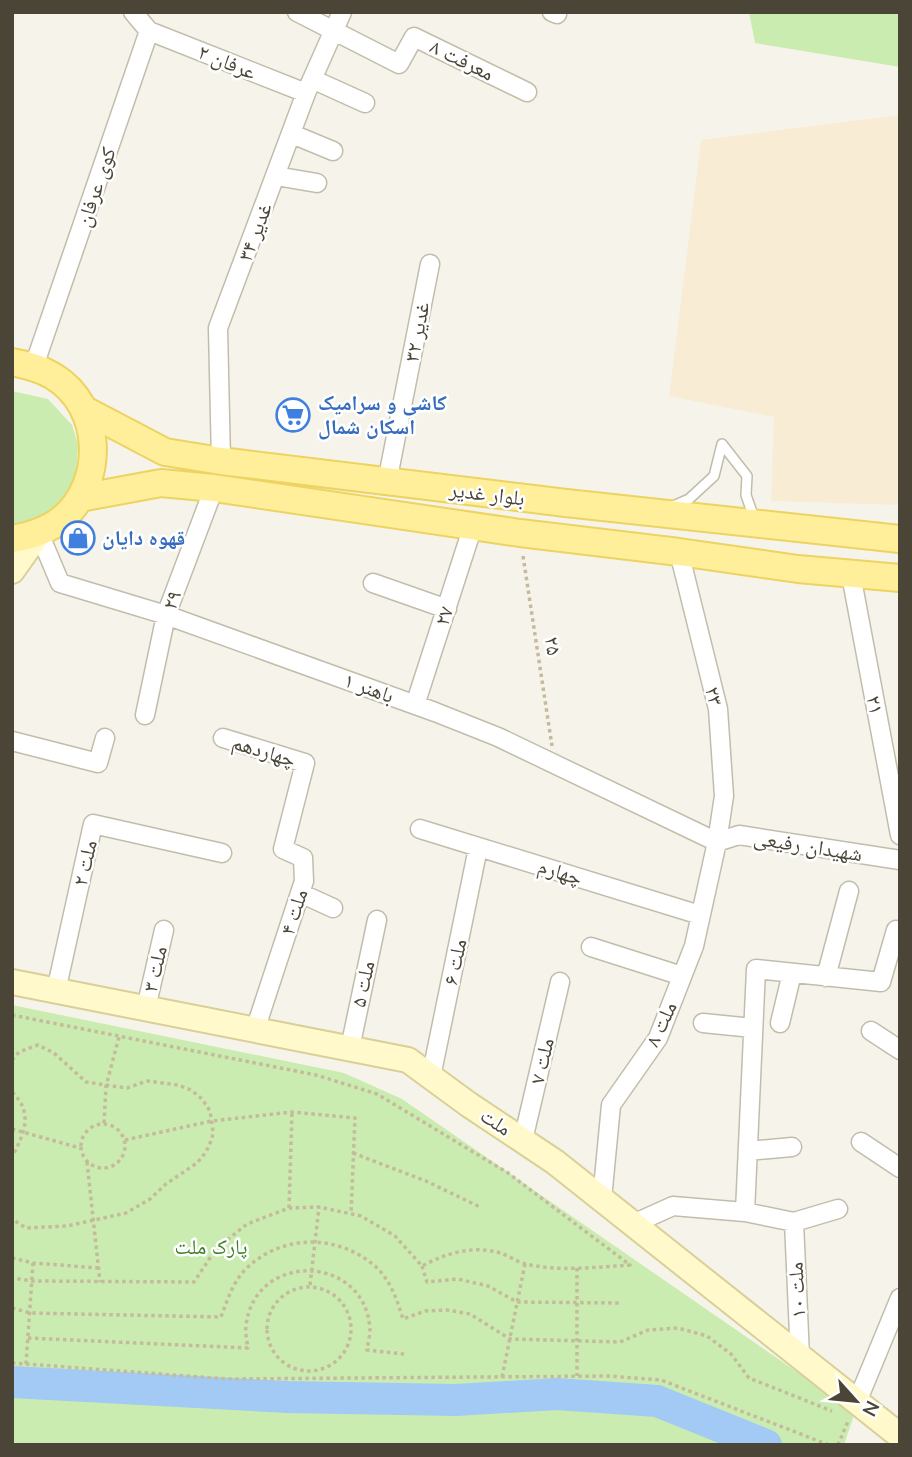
<svg xmlns="http://www.w3.org/2000/svg" width="912" height="1457" viewBox="0 0 912 1457" font-family="'Nunito Sans','Noto Naskh Arabic',sans-serif">
	<style>
		.commercial { fill: #f8edd4 }
		.green { fill: #caecb0 }
		.lines { fill: none; stroke-linecap: round; stroke-linejoin: round }
		.river { stroke: #a3caf5; stroke-width: 32 }
		.service-casing { stroke: #c2bdab; stroke-width: 12 }
		.minor-casing { stroke: #c2bdab; stroke-width: 21 }
		.secondary-casing { stroke: #d9cf97; stroke-width: 28 }
		.primary-casing { stroke: #ecd362; stroke-width: 30 }
		.path { stroke: #c5bb9c; stroke-width: 3.5; stroke-dasharray: 3.5 3.5; stroke-linecap: butt }
		.service { stroke: #fff; stroke-width: 9 }
		.minor { stroke: #fff; stroke-width: 18 }
		.secondary { stroke: #fff9cb; stroke-width: 24 }
		.primary { stroke: #ffee9a; stroke-width: 26 }
		.labels { text-anchor: middle; dominant-baseline: central; stroke-width: 5; stroke-linejoin: round; paint-order: stroke }
		.street-label { font-size: 21px; fill: #4a4537; stroke: #fff }
		.shop-label { font-size: 21px; font-weight: bold; fill: #366cbe; stroke: #fff; text-anchor: start }
		.park-label { font-size: 21px; fill: #3d8125; stroke: #fff }
	</style>
	<rect width="100%" height="100%" fill="#f6f4ea"/>
	<path class="commercial" d="M900 115V505L771 501 774 417 669 396 701 140Z"/>
	<path class="green" d="M749 12H900V67L755 43Z
		M12 391 48 399 72 425 78 444 75 488 56 519 12 536Z
		M12 1005 344 1073 402 1099 855 1412 844 1445H12Z"/>
	<g class="lines">
		<path class="river" d="M12 1382 287 1397 456 1400 557 1394 657 1401 766 1445"/>
		<defs>
			<path id="service" d="M673 506 689 499 714 476 722 444 747 476 746 495 755 521"/>
			<path id="minor" d="M297 12 399 64 414 37 527 92
				M552 12 557 14
				M149 31 306 93
				M312 79 365 103
				M292 134 333 151
				M276 176 317 183
				M34 366 149 31 133 12
				M221 461 218 328 306 93 342 12
				M387 482 430 264
				M39 533 60 583 166 615 435 712 498 737 717 842
				M851 575 900 835
				M373 583 447 609
				M415 705 473 526
				M145 715 166 615 214 488
				M223 738 305 763 283 849 303 858 304 881 255 1030
				M12 741 98 763 105 738
				M420 829 700 915
				M717 842 739 835 900 860
				M300 893 333 908
				M591 947 682 976
				M826 977 849 891
				M56 991 93 824 222 853
				M146 1008 164 930
				M703 1023 753 1028
				M780 1023 792 973
				M871 1031 900 1050
				M350 1048 377 920
				M431 1077 478 848
				M523 1140 560 982
				M861 1142 900 1168
				M748 1151 792 1147
				M602 1199 611 1105 658 1038 694 946 717 842 724 796 718 709 679 552
				M745 1212 756 969 881 982 896 930 900 931
				M794 1222 800 1357
				M633 1224 673 1206 745 1212 794 1222 838 1209
				M857 1402 900 1298"/>
			<path id="secondary" d="M12 571 39 533
				M12 982 408 1060 468 1104 555 1162 900 1436"/>
			<path id="primary" d="M12 362C27 365 40 368 53 376 103 406 106 482 62 519 47 531 30 536 12 539
				M85 410 165 452 221 461 566 503 900 539
				M80 498 161 483 214 488 520 533 679 552 798 569 900 578"/>
		</defs>
		<use href="#service" class="service-casing"/>
		<use href="#minor" class="minor-casing"/>
		<use href="#secondary" class="secondary-casing"/>
		<use href="#primary" class="primary-casing"/>
		<path class="path" d="M523 556 552 746
			M12 1015 316 1075 377 1094 508 1173 630 1265C596 1267 559 1272 526 1264 517 1262 509 1256 501 1253 472 1245 447 1253 422 1266L395 1236 361 1216 319 1207 289 1208 247 1224 216 1249 194 1282 32 1281 12 1278
			M12 1060 19 1052 38 1045 54 1053 86 1082 127 1088 147 1081 178 1085 191 1090 202 1099 210 1111 213 1131 212 1139 206 1152 197 1163 166 1184 150 1199 126 1213 67 1226 26 1228 12 1219
			M12 1092C34 1113 24 1134 12 1157
			M104 1123 106 1086 119 1037
			M81 1146a22 22 0 1 1 44 0a22 22 0 1 1-44 0Z
			M12 1129 80 1148
			M125 1140 212 1121 292 1112 355 1118 351 1214
			M353 1153 426 1181 480 1207
			M87 1162 100 1282
			M289 1208 292 1112
			M12 1258 33 1263 99 1268
			M422 1266 427 1282 458 1279 488 1286 517 1302 622 1303
			M577 1268V1376
			M310 1285 319 1207
			M267 1329a42 42 0 1 1 84 0a42 42 0 1 1-84 0Z
			M12 1308 30 1313 221 1317C228 1298 234 1279 249 1266 286 1233 340 1235 376 1267 391 1281 397 1300 403 1319L425 1311 447 1310 470 1314 510 1339 620 1342 648 1330 678 1328 707 1336 731 1354 749 1378 832 1411
			M28 1338 248 1348C247 1341 245 1333 246 1326 254 1251 365 1253 370 1329 370 1335 368 1343 367 1350L404 1354
			M12 1363 228 1379 609 1376 661 1380 829 1445
			M26 1364 33 1263
			M502 1377 525 1264
			M838 1445 848 1421"/>
		<use href="#service" class="service"/>
		<use href="#minor" class="minor"/>
		<use href="#secondary" class="secondary"/>
		<use href="#primary" class="primary"/>
	</g>
	<defs>
		<symbol id="supermarket-ring" viewBox="-11 -11 22 22"><circle r="9.5" fill="#fff" stroke="#3f7fe0" stroke-width="1.5"/><path d="M-6-5.5h2.5l.6 2H6L4.5 2H-2.5L-4.4-4H-6ZM-1.5 3.2a1.3 1.3 0 1 0 .1 0ZM3 3.2a1.3 1.3 0 1 0 .1 0Z" fill="#3f7fe0"/></symbol>
		<symbol id="shop-ring" viewBox="-11 -11 22 22"><circle r="9.5" fill="#fff" stroke="#3f7fe0" stroke-width="1.5"/><path d="M-5-2.5h2.3a2.7 3.5 0 0 1 5.4 0H5L5.5 6h-11ZM-1.5-2.5h3a1.5 2.3 0 0 0-3 0Z" fill="#3f7fe0"/></symbol>
	</defs>
	<g fill-rule="evenodd">
		<use href="#supermarket-ring" x="274" y="396" width="38" height="38"/>
		<use href="#shop-ring" x="59" y="519" width="38" height="38"/>
	</g>
	<g class="labels">
		<g class="street-label">
			<text transform="translate(462 60) rotate(26)">معرفت ۸</text>
			<text transform="translate(227 62) rotate(22)">۲ عرفان</text>
			<text transform="translate(96 187) rotate(-71)">کوی عرفان</text>
			<text transform="translate(255 232) rotate(-69)">۳۴ غدیر</text>
			<text transform="translate(417 332) rotate(-79)">۳۲ غدیر</text>
			<text transform="translate(487 494) rotate(7)">بلوار غدیر</text>
			<text transform="translate(172 600) rotate(-70)">۲۹</text>
			<text transform="translate(444 616) rotate(-72)">۲۷</text>
			<text transform="translate(553 646) rotate(81)">۲۵</text>
			<text transform="translate(369 688) rotate(20)">باهنر ۱</text>
			<text transform="translate(714 696) rotate(77)">۲۳</text>
			<text transform="translate(875 705) rotate(79)">۲۱</text>
			<text transform="translate(264 751) rotate(17)">چهاردهم</text>
			<text transform="translate(808 846) rotate(9)">شهیدان رفیعی</text>
			<text transform="translate(85 863) rotate(-77)">۲ ملت</text>
			<text transform="translate(560 872) rotate(17)">چهارم</text>
			<text transform="translate(294 912) rotate(-72)">۴ ملت</text>
			<text transform="translate(455 962) rotate(-78)">۶ ملت</text>
			<text transform="translate(155 969) rotate(-77)">۳ ملت</text>
			<text transform="translate(363 984) rotate(-78)">۵ ملت</text>
			<text transform="translate(661 1024) rotate(-65)">۸ ملت</text>
			<text transform="translate(542 1061) rotate(-77)">۷ ملت</text>
			<text transform="translate(496 1122) rotate(34)">ملت</text>
			<text transform="translate(797 1290) rotate(-93)">ملت ۱۰</text>
		</g>
		<g class="shop-label">
			<text x="318" y="403">کاشی و سرامیک<tspan x="318" dy="24">اسکان شمال</tspan></text>
			<text x="102" y="538">قهوه دایان</text>
		</g>
		<g class="park-label">
			<text x="211" y="1247">پارک ملت</text>
		</g>
	</g>
	<rect width="912" height="1457" fill="none" stroke="#4a4537" stroke-width="28"/>
	<g transform="translate(856 1401) rotate(117)" stroke="#ffffff" stroke-width="5" paint-order="stroke">
	<path d="M0-5L12 26L0 18L-12 26Z" fill="#4a4537"/>
	<text y="-10" font-size="19" font-weight="bold" text-anchor="middle" fill="#4a4537">N</text>
	</g>
</svg>
